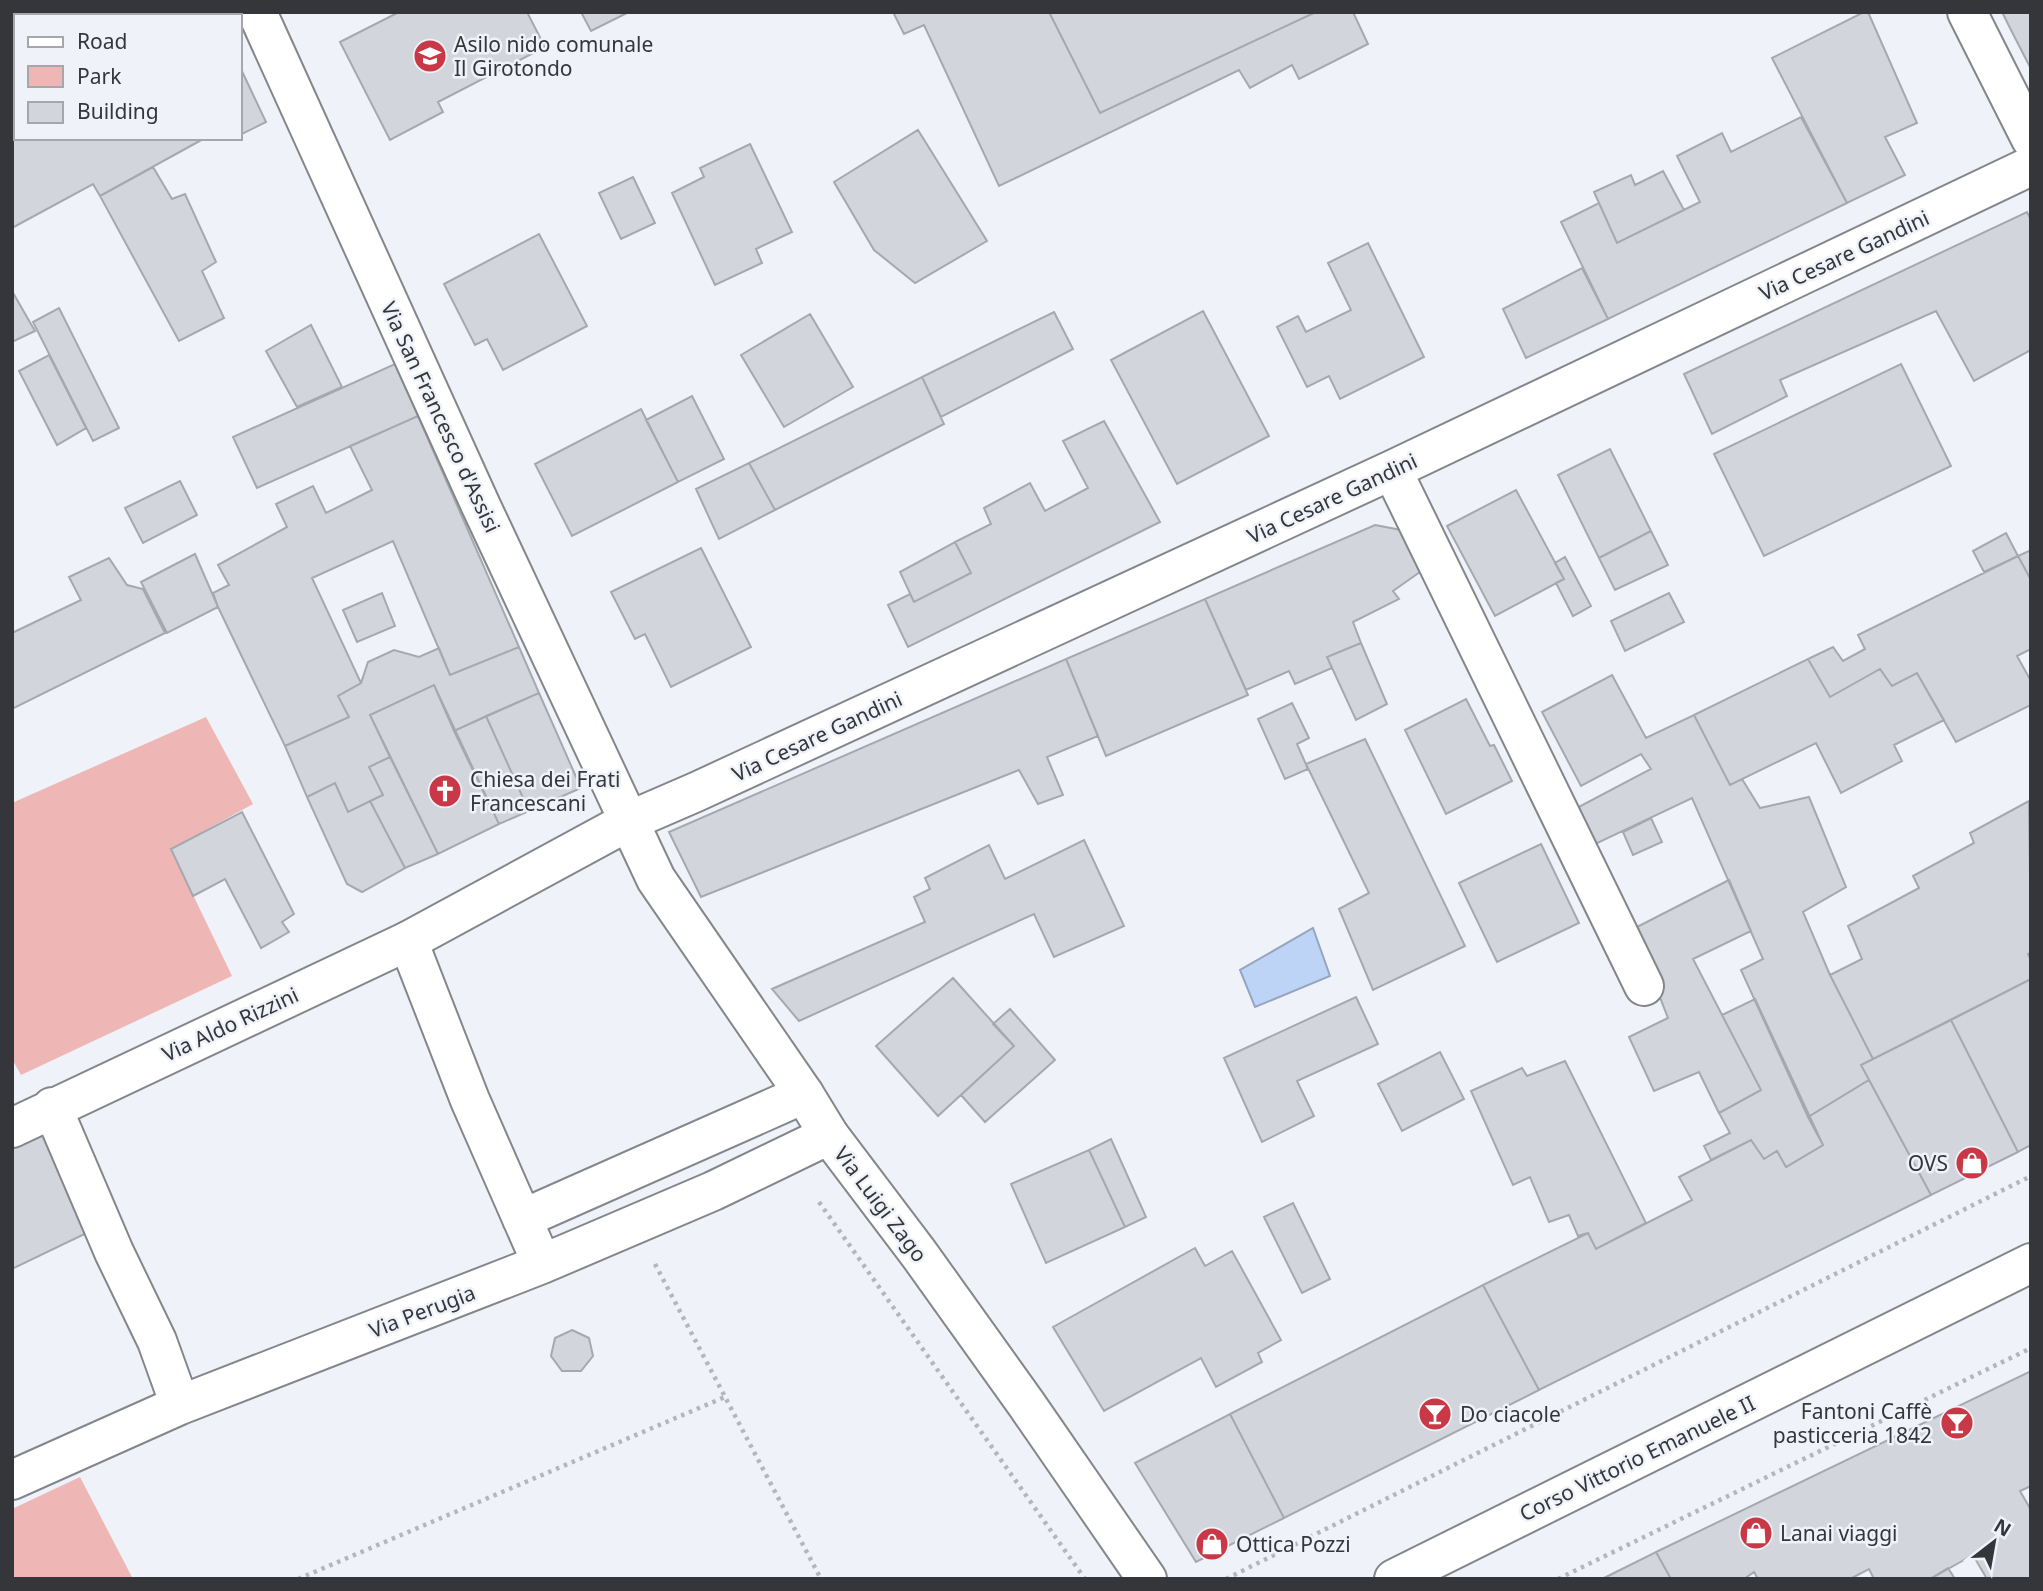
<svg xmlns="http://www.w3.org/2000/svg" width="2043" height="1591" viewBox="0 0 2043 1591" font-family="'Noto Sans',sans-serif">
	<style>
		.green { fill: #eeb6b5 }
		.water { fill: #bed4f7; stroke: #95a5be; stroke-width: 2 }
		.building { fill: #d2d6dc; stroke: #a5a8ae; stroke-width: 2 }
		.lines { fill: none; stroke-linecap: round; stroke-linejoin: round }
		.pedestrian-casing { stroke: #83878c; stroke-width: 42 }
		.minor-casing { stroke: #83878c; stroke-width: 42 }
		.tertiary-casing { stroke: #83878c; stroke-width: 42 }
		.path { stroke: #b3b6bb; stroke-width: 4.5; stroke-dasharray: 3.5 5; stroke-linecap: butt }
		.pedestrian { stroke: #fff; stroke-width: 38 }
		.minor { stroke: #fff; stroke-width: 38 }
		.tertiary { stroke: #fff; stroke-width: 38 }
		.labels { text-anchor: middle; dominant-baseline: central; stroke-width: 5; stroke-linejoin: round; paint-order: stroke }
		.poi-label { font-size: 21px; fill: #353639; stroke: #eff3f9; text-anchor: start }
		.street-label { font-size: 21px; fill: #353639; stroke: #eff3f9 }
	</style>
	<rect width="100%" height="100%" fill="#eff3f9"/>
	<path class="green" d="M206 717 253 804 171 849 232 976 21 1075 12 1059V803Z
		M80 1477 133 1579H12V1509Z"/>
	<path class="water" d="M1313 928 1330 976 1255 1007 1240 970Z"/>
	<path class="building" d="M399 12H527L545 47 438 102 443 112 390 140 340 42Z
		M581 12H629L591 31Z
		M893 12H1049L1100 113 1316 12H1353L1368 44 1299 79 1292 65 1250 88 1239 70 999 186 924 25 904 34Z
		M1049 12H1316L1100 113Z
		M1864 12H1868L1917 123 1885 137 1905 175 1847 203 1772 58Z
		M2002 12H2031V69L2011 30Z
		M240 67 266 122 240 135Z
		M1801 117 1847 203 1608 319 1561 222 1599 203 1617 243 1700 202 1677 156 1722 133 1731 152Z
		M918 130 987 241 915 283 874 250 834 182Z
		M16 138H205L100 196 93 184 12 228V140Z
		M750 144 792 232 756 249 762 263 715 285 672 193 704 177 700 168Z
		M153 167 172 199 185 194 216 262 202 271 224 318 179 341 100 196Z
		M1663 171 1684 210 1617 243 1594 192 1631 175 1635 185Z
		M633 177 655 223 621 239 599 193Z
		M2027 212 2031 220V350L1974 381 1936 311 1780 380 1787 396 1712 434 1684 374Z
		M539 234 587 326 503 370 487 339 475 345 444 284Z
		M1368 243 1424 357 1340 399 1329 376 1307 387 1277 327 1298 316 1306 332 1351 310 1328 263Z
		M1582 268 1608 319 1526 358 1503 309Z
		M12 291 35 331 12 342Z
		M59 308 119 428 93 441 33 322Z
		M1203 311 1269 436 1177 484 1111 360Z
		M1054 312 1073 349 941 417 922 377Z
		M810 314 853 387 784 427 741 355Z
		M311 325 342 387 297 407 266 351Z
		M49 355 86 428 57 445 19 371Z
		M395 364 418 416 257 488 233 437Z
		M1901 364 1951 466 1764 556 1714 454Z
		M922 377 944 424 775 510 749 463Z
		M692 396 724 459 678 482 646 420Z
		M641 409 678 482 572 536 535 464Z
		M418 416 519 647 450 675 393 541 312 578 361 683 338 696 349 717 285 746 218 607 213 593 229 585 218 565 287 527 276 504 313 486 326 513 372 490 350 446Z
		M1104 421 1160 522 908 647 888 605 910 594 914 602 971 573 955 542 991 524 984 508 1030 483 1045 511 1088 488 1063 441Z
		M1610 449 1651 531 1599 558 1558 475Z
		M749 463 775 510 719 539 696 489Z
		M180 481 197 515 143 543 125 508Z
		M1516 490 1564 579 1495 616 1447 526Z
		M1375 525 1401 530 1420 572 1393 591 1399 599 1353 622 1361 643 1327 657 1332 668 1295 684 1289 671 1246 690 1205 599Z
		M1651 531 1668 565 1615 590 1599 558Z
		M2006 533 2018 556 1984 572 1973 551Z
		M955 542 971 573 914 602 900 572Z
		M701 548 751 647 671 687 645 634 635 639 611 592Z
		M2031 550V580L2018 556Z
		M195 554 218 607 167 633 141 582Z
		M2018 556 2031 580V649L2017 656 2031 681V705L1956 742 1917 673 1892 686 1880 669 1830 697 1808 659 1833 647 1843 661 1865 649 1858 635Z
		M1565 557 1591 606 1573 616 1556 583 1564 579 1555 563Z
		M109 558 127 585 143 589 165 633 12 709V633L81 600 69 577Z
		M382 593 395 626 357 642 343 610Z
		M1669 593 1684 622 1625 651 1611 621Z
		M1205 599 1248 695 1106 756 1066 659Z
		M1361 643 1387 704 1356 720 1327 657Z
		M519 647 539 693 454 731 434 685 370 715 390 757 369 767 383 795 348 812 335 783 307 797 285 746 349 717 338 696 361 683 368 662 394 650 419 657 439 648 450 675Z
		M1066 659 1098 736 1047 757 1063 795 1038 804 1019 770 701 897 669 832Z
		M1808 659 1830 697 1880 669 1892 686 1917 673 1944 720 1894 745 1902 761 1841 793 1816 743 1730 785 1694 715Z
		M1612 675 1646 738 1694 715 1730 785 1742 779 1760 808 1809 797 1846 887 1803 912 1830 975 1873 1059 1861 1065 1869 1080 1808 1117 1741 970 1763 959 1692 798 1589 847 1573 810 1651 769 1641 754 1581 786 1542 712Z
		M434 685 499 824 438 854 370 715Z
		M539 693 581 788 529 811 486 716Z
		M1466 699 1490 746 1494 745 1512 781 1446 814 1405 730Z
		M1292 703 1309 738 1297 744 1308 769 1285 779 1258 719Z
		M486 716 529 811 499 824 454 731Z
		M1365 739 1465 946 1373 990 1339 909 1369 893 1306 764Z
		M390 757 438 854 405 868 370 801 383 795 369 767Z
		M335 783 348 812 370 801 405 868 362 892 347 884 307 797Z
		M2029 801 2031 952 2028 954 2031 960V979L1873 1059 1830 975 1862 959 1848 926 1919 888 1913 876 1974 843 1970 833Z
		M242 812 294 914 282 922 289 932 261 948 225 879 193 896 171 849Z
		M1651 818 1662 842 1633 855 1623 832Z
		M1084 840 1124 926 1054 957 1034 914 799 1021 772 989 925 922 914 897 930 889 925 878 989 845 1005 879Z
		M1541 844 1579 923 1497 962 1459 883Z
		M1729 880 1751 931 1693 959 1761 1090 1719 1113 1699 1072 1654 1091 1629 1037 1668 1018 1654 982 1662 979 1635 928Z
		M953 978 1014 1046 938 1116 876 1046Z
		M2031 979V1145L2018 1152 1951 1020Z
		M1356 997 1378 1044 1297 1081 1314 1116 1262 1142 1224 1058Z
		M1755 999 1823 1145 1786 1167 1777 1151 1764 1159 1751 1140 1711 1160 1704 1146 1730 1133 1719 1113 1761 1090 1722 1015Z
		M1010 1009 1055 1060 985 1122 961 1095 1014 1046 993 1024Z
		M1951 1020 2018 1152 1931 1195 1861 1065Z
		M1440 1052 1464 1099 1402 1131 1378 1084Z
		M1565 1061 1646 1223 1596 1249 1588 1233 1578 1236 1569 1215 1549 1222 1530 1177 1513 1185 1471 1091 1522 1068 1527 1076Z
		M1869 1080 1931 1195 1539 1390 1483 1285 1588 1233 1596 1249 1692 1200 1679 1177 1751 1140 1764 1159 1777 1151 1786 1167 1823 1145 1808 1117Z
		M46 1128 95 1229 12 1269V1144Z
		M1111 1139 1146 1217 1125 1227 1089 1150Z
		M1089 1150 1125 1227 1046 1263 1011 1184Z
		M1293 1203 1330 1279 1302 1293 1264 1217Z
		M1195 1248 1205 1266 1232 1251 1281 1340 1258 1353 1262 1362 1216 1387 1201 1358 1104 1411 1053 1327Z
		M1483 1285 1539 1390 1284 1518 1230 1414Z
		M572 1330 589 1338 593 1356 581 1371H562L551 1356 555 1338Z
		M2031 1371V1486L2020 1491 2031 1510V1579H1987L1973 1555 1930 1579H1874L1869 1569 1850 1579H1758L1754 1572 1744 1579H1671L1656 1552Z
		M1230 1414 1284 1518 1196 1562 1135 1463Z
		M1656 1552 1671 1579H1602Z
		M1948 1568 1955 1579H1930Z"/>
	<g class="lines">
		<defs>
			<path id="pedestrian" d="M408 941 629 821"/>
			<path id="minor" d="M1392 470 1644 986
				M629 821 696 792 1392 470 2031 166
				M52 1107 114 1252 157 1341 180 1405
				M12 1128 408 941 470 1100 542 1264
				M522 1219 804 1094
				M12 1480 180 1405 542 1264 713 1191 829 1135"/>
			<path id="tertiary" d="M257 12 481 506 656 879 804 1094 829 1135 919 1254 1027 1405 1147 1579
				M1967 12 2031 139
				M21 16 28 12
				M147 16 154 12
				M12 79 16 77
				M1394 1579 2031 1263"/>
		</defs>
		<use href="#pedestrian" class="pedestrian-casing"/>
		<use href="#minor" class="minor-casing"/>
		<use href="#tertiary" class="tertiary-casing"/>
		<path class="path" d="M819 1202 1085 1579
			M655 1264 821 1579
			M298 1579 725 1397
			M1226 1579 2031 1176
			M1558 1579 2031 1348"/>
		<use href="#pedestrian" class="pedestrian"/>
		<use href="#minor" class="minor"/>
		<use href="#tertiary" class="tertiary"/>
	</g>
	<defs>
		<symbol id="school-disc" viewBox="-11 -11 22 22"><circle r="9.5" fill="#c83847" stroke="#eff3f9"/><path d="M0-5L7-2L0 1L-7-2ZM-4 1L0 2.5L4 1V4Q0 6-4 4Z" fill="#fff"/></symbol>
		<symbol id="church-disc" viewBox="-11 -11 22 22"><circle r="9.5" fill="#c83847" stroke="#eff3f9"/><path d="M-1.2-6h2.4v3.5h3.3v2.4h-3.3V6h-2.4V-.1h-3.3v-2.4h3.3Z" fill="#fff"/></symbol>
		<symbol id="shop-disc" viewBox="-11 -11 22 22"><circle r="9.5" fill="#c83847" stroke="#eff3f9"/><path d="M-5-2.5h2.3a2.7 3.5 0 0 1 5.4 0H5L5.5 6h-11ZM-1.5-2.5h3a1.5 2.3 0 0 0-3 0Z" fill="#fff"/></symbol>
		<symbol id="bar-disc" viewBox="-11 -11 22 22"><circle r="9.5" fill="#c83847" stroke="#eff3f9"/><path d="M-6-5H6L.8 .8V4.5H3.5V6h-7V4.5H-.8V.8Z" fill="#fff"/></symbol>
	</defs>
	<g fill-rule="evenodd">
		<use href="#school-disc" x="411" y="37" width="38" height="38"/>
		<use href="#church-disc" x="426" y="772" width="38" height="38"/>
		<use href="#shop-disc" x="1953" y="1144" width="38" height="38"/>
		<use href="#bar-disc" x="1416" y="1395" width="38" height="38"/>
		<use href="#bar-disc" x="1938" y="1404" width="38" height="38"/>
		<use href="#shop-disc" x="1737" y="1514" width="38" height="38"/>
		<use href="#shop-disc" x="1193" y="1525" width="38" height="38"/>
	</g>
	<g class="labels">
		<g class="poi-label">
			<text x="454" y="44">Asilo nido comunale<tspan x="454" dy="24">Il Girotondo</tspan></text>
			<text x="470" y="779">Chiesa dei Frati<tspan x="470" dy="24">Francescani</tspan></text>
			<text x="1948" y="1163" text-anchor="end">OVS</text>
			<text x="1932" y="1411" text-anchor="end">Fantoni Caffè<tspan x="1932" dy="24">pasticceria 1842</tspan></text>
			<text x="1460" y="1414">Do ciacole</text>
			<text x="1780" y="1533">Lanai viaggi</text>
			<text x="1236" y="1544">Ottica Pozzi</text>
		</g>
		<g class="street-label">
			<text transform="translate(1844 255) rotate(-25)">Via Cesare Gandini</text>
			<text transform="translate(441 417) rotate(65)">Via San Francesco d'Assisi</text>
			<text transform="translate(1332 498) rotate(-25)">Via Cesare Gandini</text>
			<text transform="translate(817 736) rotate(-25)">Via Cesare Gandini</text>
			<text transform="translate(230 1024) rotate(-25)">Via Aldo Rizzini</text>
			<text transform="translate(881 1204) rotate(53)">Via Luigi Zago</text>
			<text transform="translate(422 1311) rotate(-21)">Via Perugia</text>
			<text transform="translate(1637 1458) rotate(-26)">Corso Vittorio Emanuele II</text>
		</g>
	</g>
	<rect width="2043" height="1591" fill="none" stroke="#353639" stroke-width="28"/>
	<rect x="14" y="14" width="228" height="126" fill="#eff3f9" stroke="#a5a7ac" stroke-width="2"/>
	<rect x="28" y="37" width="35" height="10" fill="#ffffff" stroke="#a5a7ac" stroke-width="2"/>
	<text x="77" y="49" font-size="21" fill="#353639">Road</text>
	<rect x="28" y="66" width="35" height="21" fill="#eeb6b5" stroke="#a5a7ac" stroke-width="2"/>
	<text x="77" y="84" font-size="21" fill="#353639">Park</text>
	<rect x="28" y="102" width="35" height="21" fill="#d2d6dc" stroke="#a5a7ac" stroke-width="2"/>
	<text x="77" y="119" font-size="21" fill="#353639">Building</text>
	<g transform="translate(1994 1542) rotate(31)" stroke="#eff3f9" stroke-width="5" paint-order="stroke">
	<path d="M0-5L12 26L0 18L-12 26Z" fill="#353639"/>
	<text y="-10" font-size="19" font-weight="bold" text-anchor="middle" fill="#353639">N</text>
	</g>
</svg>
